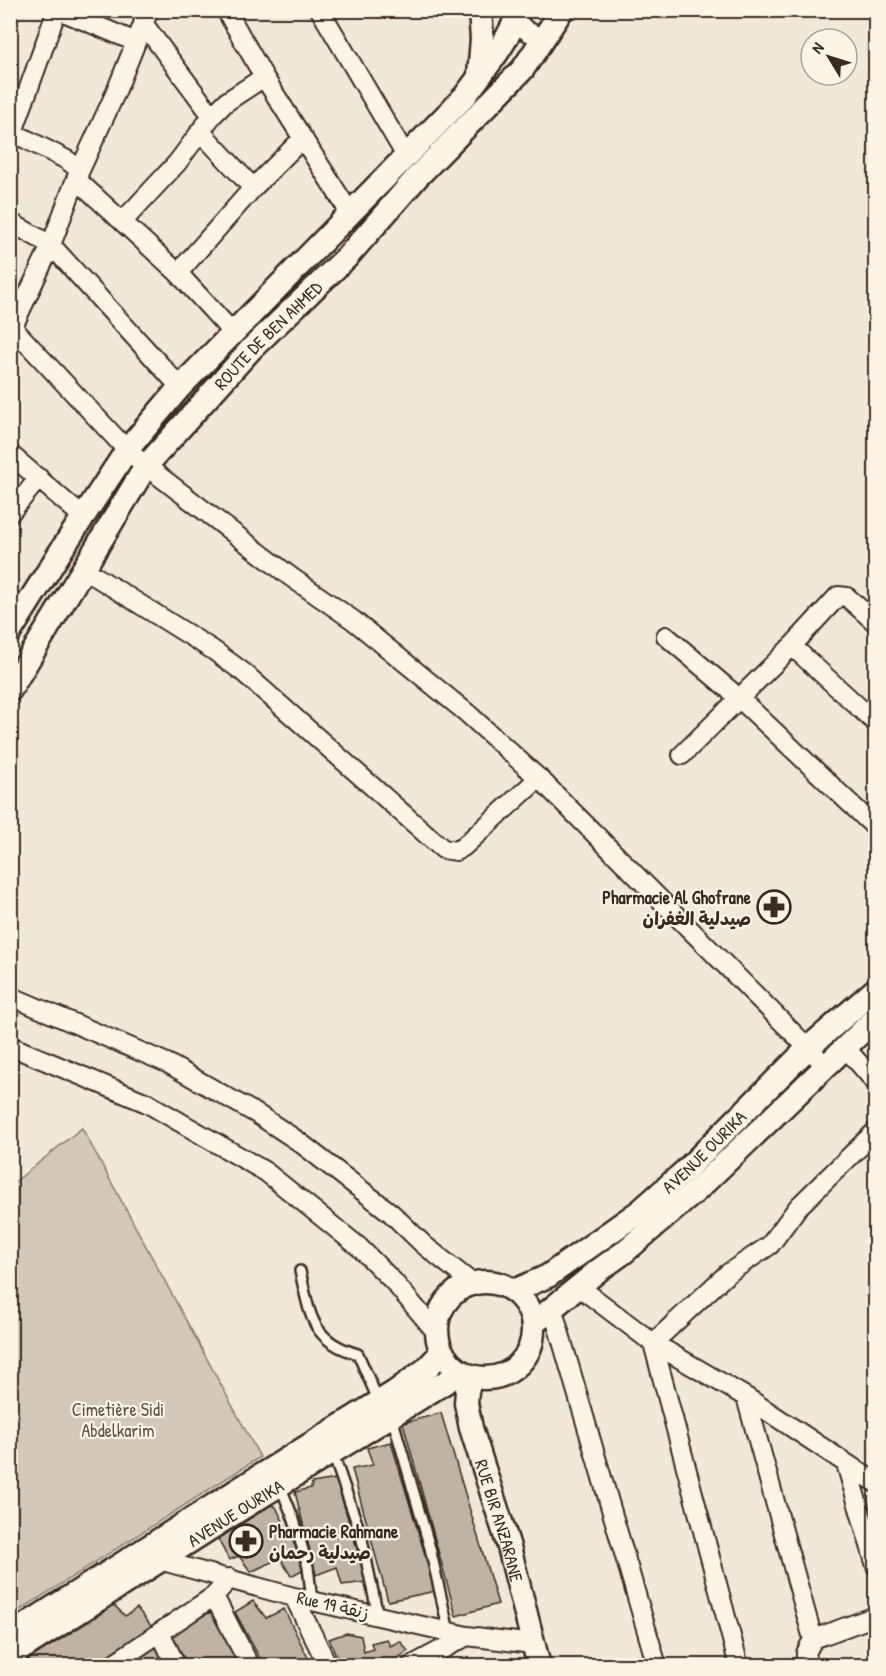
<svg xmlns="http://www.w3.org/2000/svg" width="886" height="1676" viewBox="0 0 886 1676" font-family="'Patrick Hand','Playpen Sans Arabic',sans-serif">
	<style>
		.green { fill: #d2c9ba; stroke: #867a6c; stroke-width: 1.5 }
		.building { fill: #beb3a4; stroke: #3b2a1e; stroke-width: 1.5 }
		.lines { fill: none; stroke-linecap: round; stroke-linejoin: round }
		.service-casing { stroke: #3b2a1e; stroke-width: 14 }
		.minor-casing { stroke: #3b2a1e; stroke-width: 22 }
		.tertiary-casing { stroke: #3b2a1e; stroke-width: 27 }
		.service { stroke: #fcf5e5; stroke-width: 9 }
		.minor { stroke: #fcf5e5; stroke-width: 18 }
		.tertiary { stroke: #fcf5e5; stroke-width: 22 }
		.labels { text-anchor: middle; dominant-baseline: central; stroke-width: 4.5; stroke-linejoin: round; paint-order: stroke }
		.street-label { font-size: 18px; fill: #3b2a1e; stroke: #fcf5e5 }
		.poi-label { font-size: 18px; font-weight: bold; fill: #3b2a1e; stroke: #fcf5e5; text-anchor: end }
		.park-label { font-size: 18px; fill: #615245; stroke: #fcf5e5 }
	</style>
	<rect width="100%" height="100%" fill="#f0e9d9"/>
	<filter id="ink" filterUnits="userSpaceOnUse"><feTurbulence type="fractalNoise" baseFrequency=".0167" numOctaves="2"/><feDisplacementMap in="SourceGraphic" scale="12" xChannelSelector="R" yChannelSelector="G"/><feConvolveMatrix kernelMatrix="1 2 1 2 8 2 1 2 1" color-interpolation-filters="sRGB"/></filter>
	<g filter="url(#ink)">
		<path class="green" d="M82 1128 260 1457 11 1616V1185Z"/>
		<path class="building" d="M441 1413 498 1604 456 1616 403 1423Z
			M391 1442 436 1591 388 1601 352 1469 373 1465 367 1448Z
			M336 1479 367 1582 342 1585 337 1567 316 1575 295 1492 311 1488 312 1483Z
			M271 1505 276 1507 306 1568 291 1576 280 1558 251 1572 239 1556 229 1560 218 1539Z
			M253 1601 266 1618 284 1609 312 1666H264L235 1612Z
			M114 1605 125 1616 137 1608 152 1627 96 1666H18Z
			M211 1612 240 1666H188L170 1632Z
			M346 1633 361 1636 364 1652 373 1649 371 1643 387 1639 390 1646 400 1641 408 1651 386 1666H341L329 1639Z
			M153 1641 167 1666H116Z
			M496 1660 499 1666H484Z
			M447 1661 450 1666H434Z"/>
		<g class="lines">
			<defs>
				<path id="service" d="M300 1271C310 1313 310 1341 358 1354L379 1402
					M392 1417 430 1548 449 1632
					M333 1454 361 1535 378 1616
					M280 1485 294 1520 308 1567 312 1601"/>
				<path id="minor" d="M59 10 136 42
					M226 10 264 77 350 213
					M320 10 406 156
					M514 10C517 28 529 34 545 38
					M143 23 212 116
					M10 131 67 160 80 170
					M200 131 253 188
					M13 132 57 10
					M76 179 178 273 233 333
					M123 221 177 163 212 116 226 102 264 77
					M10 222 51 245 180 387
					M178 273 253 188 303 138
					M10 325 127 450 146 466 291 577 353 620 467 713 546 785 826 1066
					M10 333 51 245 76 179 115 94 149 10
					M10 454 83 517
					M10 513 39 478
					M82 568 213 650 243 672 443 849 456 851 463 847 539 778
					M666 636 739 698 876 828
					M792 646 876 723
					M682 755 792 646 838 596 847 597 876 623
					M10 996 167 1063 257 1114 298 1141 391 1213 424 1245 472 1283
					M10 1046 147 1103 266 1172 359 1247 393 1281 437 1333
					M845 1047 876 1083
					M578 1286 653 1343 746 1397 876 1483
					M552 1307 657 1666
					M746 1397 813 1639 806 1653V1666
					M846 1464 876 1566
					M152 1558 294 1597 467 1636 533 1644
					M214 1596 250 1666
					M294 1597 328 1666
					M160 1632 176 1666
					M813 1639 876 1616
					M110 1666 214 1596 230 1578
					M411 1666 467 1636
					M739 1666 653 1343 727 1274 770 1245 798 1207 876 1131"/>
				<g id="tertiary">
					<path d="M479 75 482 39 480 10"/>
					<path d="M10 632 64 546 127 450 180 387 465 96C484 70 509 42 519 10"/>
					<path id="s1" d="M10 690 146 466 252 348 347 257 418 176 523 69 562 10"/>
					<circle cx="485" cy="1330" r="48"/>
					<path id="s2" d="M514 1291 548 1276 640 1211 685 1171 808 1048 876 989"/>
					<path d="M533 1324 599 1270 623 1253 697 1190 876 1018"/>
					<path id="s3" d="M471 1376 467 1391 466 1403 471 1428 509 1547 539 1666"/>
					<path d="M10 1635 266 1472 395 1392 426 1369 442 1352"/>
					<path id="s4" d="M10 1656 239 1510 462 1372"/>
				</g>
			</defs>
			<use href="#service" class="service-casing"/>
			<use href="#minor" class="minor-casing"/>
			<use href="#tertiary" class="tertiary-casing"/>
			<use href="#service" class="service"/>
			<use href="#minor" class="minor"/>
			<use href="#tertiary" class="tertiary"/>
		</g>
	</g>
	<defs>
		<symbol id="pharmacy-ring" viewBox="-11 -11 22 22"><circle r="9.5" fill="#fcf5e5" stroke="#3b2a1e" stroke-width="1.5"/><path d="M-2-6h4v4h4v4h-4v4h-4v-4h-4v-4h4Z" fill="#3b2a1e"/></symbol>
	</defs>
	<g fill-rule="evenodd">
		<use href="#pharmacy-ring" x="755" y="888" width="38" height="38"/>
		<use href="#pharmacy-ring" x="227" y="1522" width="38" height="38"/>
	</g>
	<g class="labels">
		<g class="street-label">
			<text stroke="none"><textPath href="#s1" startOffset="441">ROUTE DE BEN AHMED</textPath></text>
			<text stroke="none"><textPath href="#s2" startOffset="237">AVENUE OURIKA</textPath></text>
			<text stroke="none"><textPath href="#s4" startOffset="267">AVENUE OURIKA</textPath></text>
			<text stroke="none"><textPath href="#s3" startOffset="150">RUE BIR ANZARANE</textPath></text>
			<text transform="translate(333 1605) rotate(13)">Rue 19 زنقة</text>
		</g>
		<g class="poi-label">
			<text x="751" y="897">Pharmacie Al Ghofrane<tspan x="751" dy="21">صيدلية الغفران</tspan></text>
			<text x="269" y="1531" text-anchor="start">Pharmacie Rahmane<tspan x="269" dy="21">صيدلية رحمان</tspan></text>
		</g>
		<g class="park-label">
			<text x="118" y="1409">Cimetière Sidi<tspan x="118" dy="21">Abdelkarim</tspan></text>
		</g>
	</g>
	<rect width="886" height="1676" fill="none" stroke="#fcf5e5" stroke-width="36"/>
	<rect x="18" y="18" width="850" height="1640" fill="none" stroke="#3b2a1e" stroke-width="2" filter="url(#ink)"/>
	<g transform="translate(829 57) rotate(308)"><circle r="28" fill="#fcf5e5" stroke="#afa495" stroke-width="1.5"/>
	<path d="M0-4.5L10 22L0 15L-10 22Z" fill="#3b2a1e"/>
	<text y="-9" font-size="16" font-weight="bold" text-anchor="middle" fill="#3b2a1e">N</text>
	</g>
</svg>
